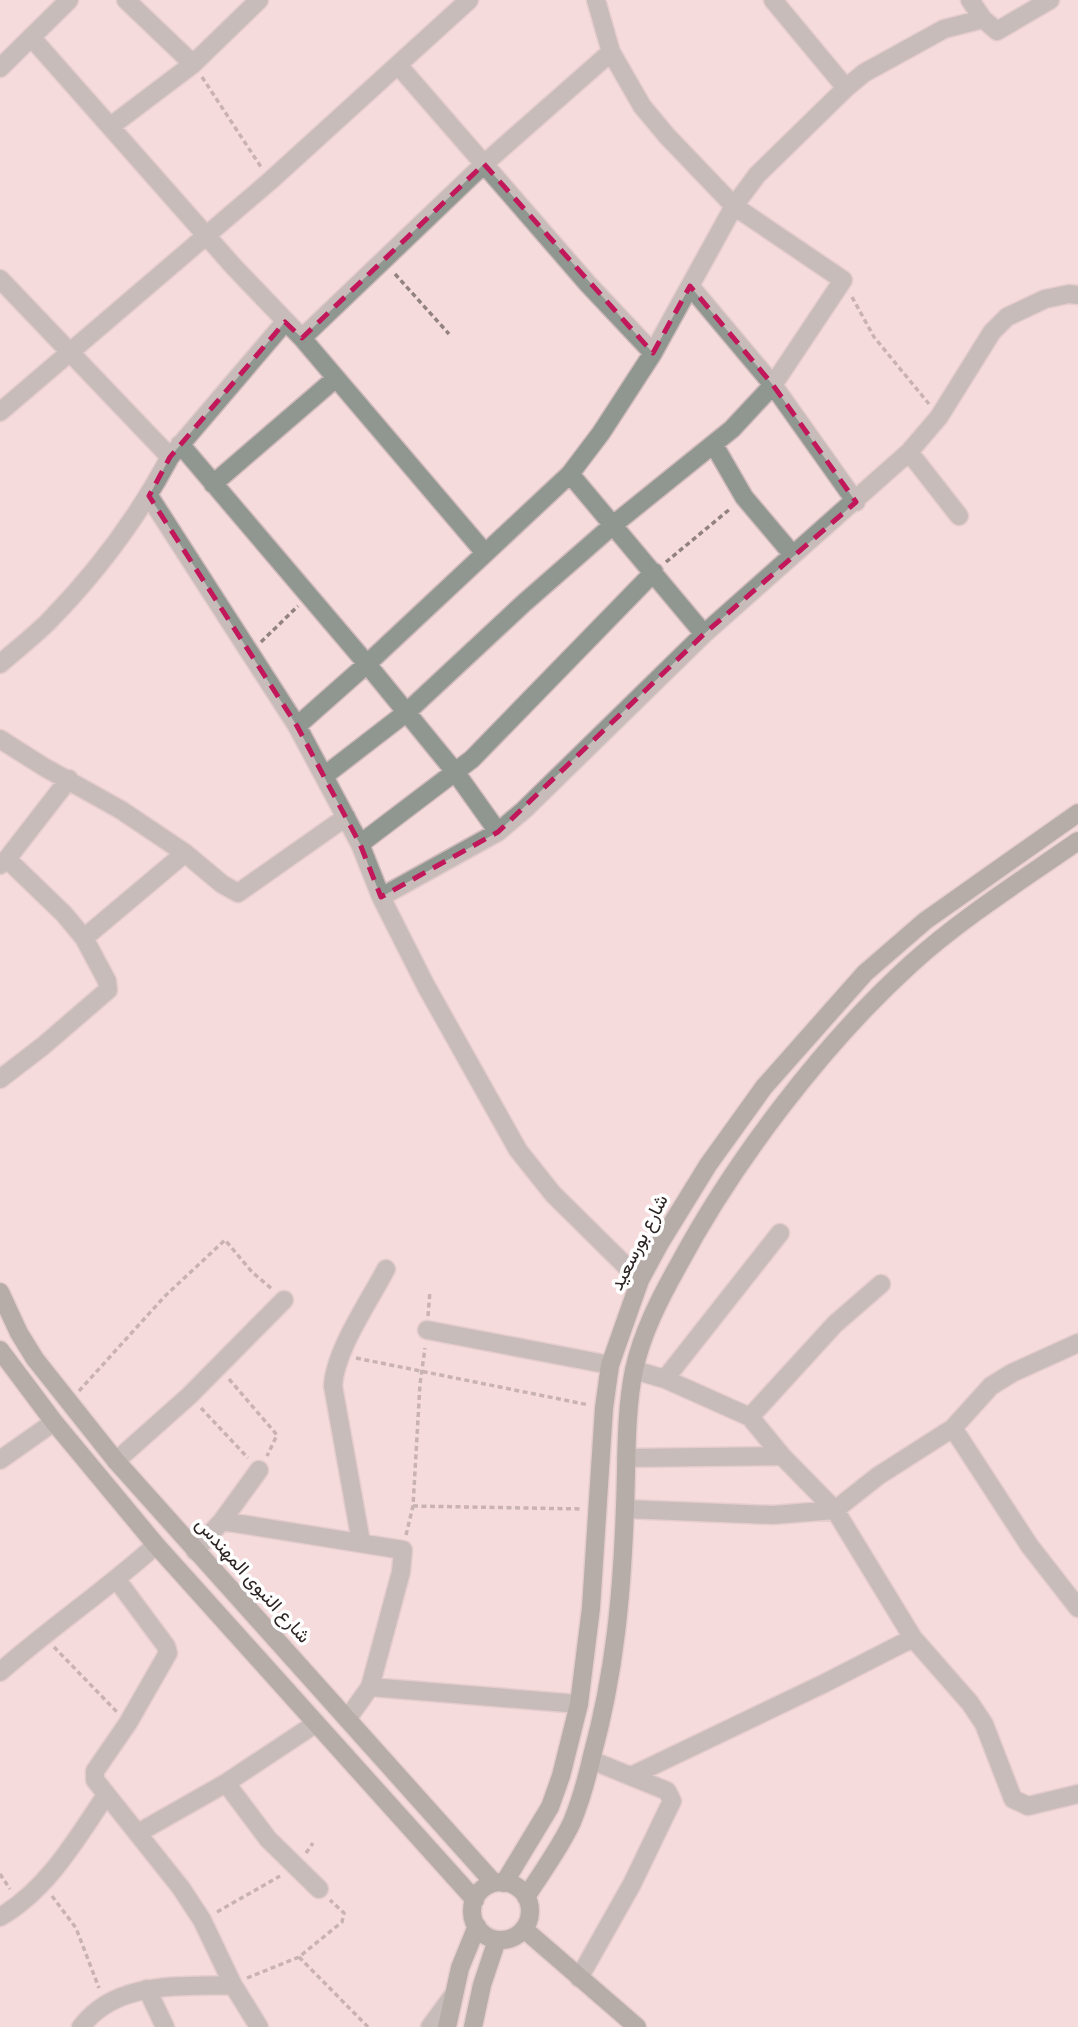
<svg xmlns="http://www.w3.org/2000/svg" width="1078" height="2027" viewBox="0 0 1078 2027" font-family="Overpass,Vazirmatn,sans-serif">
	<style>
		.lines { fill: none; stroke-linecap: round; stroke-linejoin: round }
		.street-casing { stroke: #d1babb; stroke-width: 21 }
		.secondary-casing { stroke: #d1babb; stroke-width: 21 }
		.path { stroke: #938282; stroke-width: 3.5; stroke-dasharray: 5 3.5; stroke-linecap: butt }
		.street { stroke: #909790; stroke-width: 18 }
		.secondary { stroke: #687368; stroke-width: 18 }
		.marked { fill: none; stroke: #c2185b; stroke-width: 5; stroke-dasharray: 14 9; stroke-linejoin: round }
		.labels { text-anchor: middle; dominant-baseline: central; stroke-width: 7; stroke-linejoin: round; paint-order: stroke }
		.street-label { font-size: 19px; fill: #2d2424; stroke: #fff }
	</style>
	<rect width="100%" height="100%" fill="#f5dbdc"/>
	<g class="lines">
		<defs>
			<path id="street" d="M126 0 193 64
				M970 0 983 19 997 31 1050 0
				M31 37 234 267 302 338 484 164 611 52
				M398 65 588 284 653 353
				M0 68 69 0
				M846 88 864 73 944 29 983 19
				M111 126 193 64 259 0
				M0 279 170 457 285 322
				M690 286 773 385 856 502
				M302 338 485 553
				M0 412 270 181 469 0
				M180 444 367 664 456 773 498 832
				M714 445 744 497 793 555
				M909 452 959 516
				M570 474 704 634
				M213 484 336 378
				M149 496 297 726 360 844 381 897 426 986 518 1150 553 1194 640 1280
				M0 664C16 650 34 636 49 621 96 573 138 517 170 457
				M297 726 367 664 570 474 601 433 653 353 734 206 757 175 846 88 773 0
				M0 739 44 767 121 810 185 853 222 884 238 893 346 817
				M324 776 407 712 524 603 613 525 732 429 773 385 843 280 734 206 667 136 642 106 611 52 596 0
				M360 844 472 759 654 572
				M7 859 64 914 84 938 185 853
				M0 865 7 859 69 779
				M381 897 498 832 524 810 704 634 909 452 939 417 992 332 1007 317 1045 299 1069 294 1078 295
				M0 1079 43 1046 108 990 107 981 84 938
				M427 1330 610 1365
				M634 1370 665 1379 750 1417 782 1456 835 1510 913 1638 970 1703 984 1724 1013 1799 1028 1806 1078 1794
				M665 1379 780 1233
				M750 1417 835 1324 881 1284
				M953 1428 1029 1545 1078 1608
				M626 1458 782 1456
				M0 1460 54 1422
				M116 1461 189 1396 284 1300
				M625 1509 773 1515 835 1510 878 1476 953 1428 991 1386 1012 1373 1078 1343
				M222 1521 403 1550 401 1572 370 1687 348 1718
				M361 1542 333 1386C335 1350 369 1302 386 1269
				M195 1551 222 1521 259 1470
				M117 1580 166 1646 168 1653 128 1723 95 1771V1780L181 1888 202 1920 233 1985 259 2027
				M0 1672C51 1627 105 1591 156 1545
				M370 1687 579 1704
				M631 1776 823 1684 913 1638
				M226 1783 268 1839 319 1889
				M138 1833 226 1783 315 1724
				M0 1917C47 1890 76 1840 106 1795
				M579 1978 632 1884 672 1801 667 1791 591 1760
				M147 1989 165 2027
				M81 2027C116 1980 180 1987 233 1985
				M430 2027 452 1997"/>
			<path id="secondary" d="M0 1292 19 1333 35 1359 116 1461 494 1883
				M0 1350 54 1422 156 1545 475 1900
				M472 1911a29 29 0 1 1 58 0a29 29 0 1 1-58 0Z
				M504 1883 550 1807 561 1776 579 1704 591 1608 604 1408 610 1365 640 1280 660 1243 708 1165 764 1087 865 973 925 921 1078 813
				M526 1897C542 1872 560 1848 572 1822 581 1800 587 1778 592 1756 615 1672 622 1594 625 1507 627 1462 625 1414 634 1370 642 1333 660 1298 678 1266 734 1161 823 1044 911 964 962 918 1022 880 1078 841
				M524 1929 637 2027
				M447 2027 460 1968 477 1926
				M473 2027 482 1985 497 1940"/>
		</defs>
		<use href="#street" class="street-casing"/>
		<use href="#secondary" class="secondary-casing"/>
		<path class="path" d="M202 77 261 167
			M395 274 449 334
			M852 297 874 337 929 404
			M666 562 730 509
			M261 642 298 606
			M428 1316 430 1291
			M356 1358 589 1405
			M229 1379 277 1435 267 1456
			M79 1391 165 1296 225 1240 252 1272 272 1289
			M201 1408 248 1458
			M413 1506 582 1509
			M406 1535 413 1506 420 1384 425 1348
			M54 1647 117 1712
			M306 1853 313 1843
			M0 1874 10 1889
			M52 1896 76 1928 99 1988
			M217 1912 280 1876
			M299 1957 368 2027
			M247 1978 299 1957 342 1922 344 1913 330 1900"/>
		<use href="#street" class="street"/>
		<use href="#secondary" class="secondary"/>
	</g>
	<path d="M0 0H1078V2027H0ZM484 164 653 353 690 286 773 385 856 502 704 634 498 832 381 897 360 844 297 726 149 496 170 457 285 322 302 338Z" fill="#f5dbdc" fill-opacity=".55" fill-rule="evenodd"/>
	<path class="marked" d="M484 164 653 353 690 286 773 385 856 502 704 634 498 832 381 897 360 844 297 726 149 496 170 457 285 322 302 338Z"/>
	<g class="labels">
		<g class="street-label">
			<text transform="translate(640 1243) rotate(-63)">شارع بورسعيد</text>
			<text transform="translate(252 1581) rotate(48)">شارع النبوى المهندس</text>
		</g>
	</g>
</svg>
